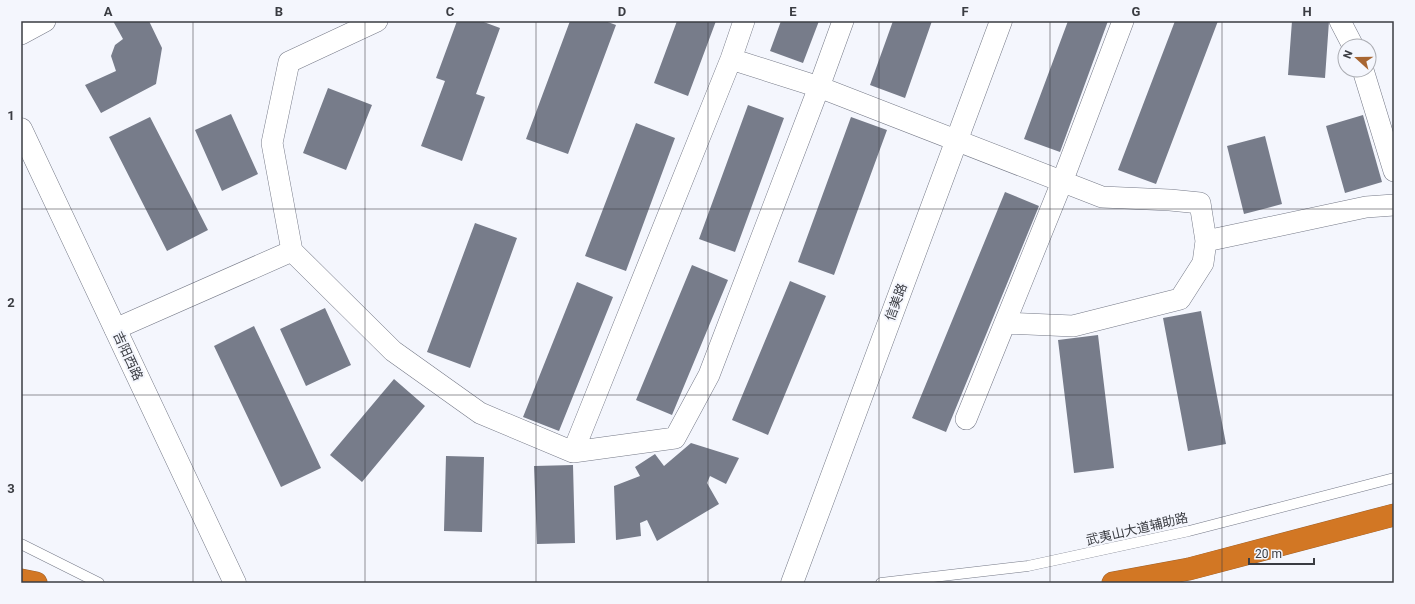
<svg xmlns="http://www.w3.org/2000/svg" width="1415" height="604" viewBox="0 0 1415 604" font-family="Roboto,'Noto Sans SC',sans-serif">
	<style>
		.building { fill: #777c8a }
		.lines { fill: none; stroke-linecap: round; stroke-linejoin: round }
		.lane-casing { stroke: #757987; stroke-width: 11 }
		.street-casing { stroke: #757987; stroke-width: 22 }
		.secondary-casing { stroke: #757987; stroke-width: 23 }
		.highway-casing { stroke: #9d622e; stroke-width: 23 }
		.lane { stroke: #fff; stroke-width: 10 }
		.street { stroke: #fff; stroke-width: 21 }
		.secondary { stroke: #fff; stroke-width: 22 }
		.highway { stroke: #d27724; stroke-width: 22 }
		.grid { fill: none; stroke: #3a3c42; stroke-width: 1; stroke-opacity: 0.55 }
		.labels { text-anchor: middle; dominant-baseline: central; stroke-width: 4; stroke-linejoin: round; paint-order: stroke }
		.street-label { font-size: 13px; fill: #3a3c42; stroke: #f4f6fd }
		.neatline { fill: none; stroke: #3a3c42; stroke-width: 1.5 }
		.grid-label { font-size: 13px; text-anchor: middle; font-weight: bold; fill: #3a3c42 }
	</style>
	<rect width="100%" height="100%" fill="#f4f6fd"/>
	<path class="building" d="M113 21H149L162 48 156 84 101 113 85 85 116 71 111 56 115 45 123 39Z
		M457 21H481L500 28 476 94 485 97 462 161 421 146 445 81 436 78Z
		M570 21H605L616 25 568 154 526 139Z
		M677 21H716L688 96 654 83Z
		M781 21H819L803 63 770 51Z
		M893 21H932L905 98 870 85Z
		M1068 21H1108L1060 152 1024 139Z
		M1175 21H1218L1156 184 1118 170Z
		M1292 21H1329L1325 78 1288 75Z
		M328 88 372 105 346 170 303 153Z
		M748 105 784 118 735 252 699 239Z
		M231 114 258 174 222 191 195 130Z
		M1363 115 1382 182 1345 193 1326 126Z
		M150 117 208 230 167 251 109 137Z
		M851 117 887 130 834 275 798 262Z
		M636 123 675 138 626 271 585 256Z
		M1265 136 1282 204 1244 214 1227 146Z
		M1005 192 1039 206 946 432 912 418Z
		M475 223 517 238 470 368 427 352Z
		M692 265 728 280 672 415 636 400Z
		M790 281 826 296 768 435 732 420Z
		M577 282 613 297 559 431 523 417Z
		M325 308 351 365 306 386 280 329Z
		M1201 311 1226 444 1188 451 1163 318Z
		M254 326 321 468 281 487 214 346Z
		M1098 335 1114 468 1074 473 1058 340Z
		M394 379 425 406 362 482 330 455Z
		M691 443 739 458 726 484 710 476 707 483 719 504 657 541 647 520 640 523 641 536 616 540 614 486 640 476 635 467 655 454 664 466Z
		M446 456 484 457 482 532 444 531Z
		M573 465 575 543 537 544 534 466Z"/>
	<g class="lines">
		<defs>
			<path id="lane" d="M21 544 99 583
				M881 583 1028 566 1189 531 1394 478"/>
			<path id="street" d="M843 21 819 87 1102 197 1170 200 1200 203 1206 241 1366 207 1394 205
				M1340 21 1353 46
				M21 34 45 21
				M1363 70 1394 171
				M292 251 393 351 480 413 573 452 675 438 709 375 819 87 731 59
				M1005 323 1073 326 1180 299 1203 263 1206 241
				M115 329 292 251 272 143 289 62 377 21
				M966 419 1062 182 1123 21
				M573 452 731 59 744 21"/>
			<path id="secondary" d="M21 129 235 583
				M792 583 1001 21"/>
			<path id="highway" d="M21 580 36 583
				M1113 583 1189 569 1394 515"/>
		</defs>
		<use href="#lane" class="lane-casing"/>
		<use href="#street" class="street-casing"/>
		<use href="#secondary" class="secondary-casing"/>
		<use href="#highway" class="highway-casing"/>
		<use href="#lane" class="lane"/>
		<use href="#street" class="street"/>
		<use href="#secondary" class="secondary"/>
		<use href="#highway" class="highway"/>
	</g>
	<path class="grid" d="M193 21V583M365 21V583M536 21V583M708 21V583M879 21V583M1050 21V583M1222 21V583M21 209H1394M21 395H1394"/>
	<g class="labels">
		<g class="street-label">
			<text transform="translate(896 302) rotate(-70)">信美路</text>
			<text transform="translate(128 356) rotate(65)">吉阳西路</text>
			<text transform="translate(1137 529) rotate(-13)">武夷山大道辅助路</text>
		</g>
	</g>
	<rect width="1415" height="604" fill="none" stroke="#f4f6fd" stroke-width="44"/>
	<g transform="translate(1357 58) rotate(291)"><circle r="19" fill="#f4f6fd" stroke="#aaacb2"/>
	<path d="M0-3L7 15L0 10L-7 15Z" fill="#a86632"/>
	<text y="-6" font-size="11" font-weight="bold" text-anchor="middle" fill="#3a3c42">N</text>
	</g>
	<path d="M1249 558v6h65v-6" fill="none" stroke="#3a3c42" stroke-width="2"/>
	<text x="1255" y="558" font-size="12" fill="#3a3c42" stroke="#f4f6fd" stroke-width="3" paint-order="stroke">20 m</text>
	<rect x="22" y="22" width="1371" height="560" class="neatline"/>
	<g class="grid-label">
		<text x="108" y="16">A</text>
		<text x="279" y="16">B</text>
		<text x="450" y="16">C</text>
		<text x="622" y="16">D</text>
		<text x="793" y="16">E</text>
		<text x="965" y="16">F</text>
		<text x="1136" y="16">G</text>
		<text x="1307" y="16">H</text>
		<text x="11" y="120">1</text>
		<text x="11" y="307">2</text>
		<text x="11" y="493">3</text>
	</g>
</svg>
